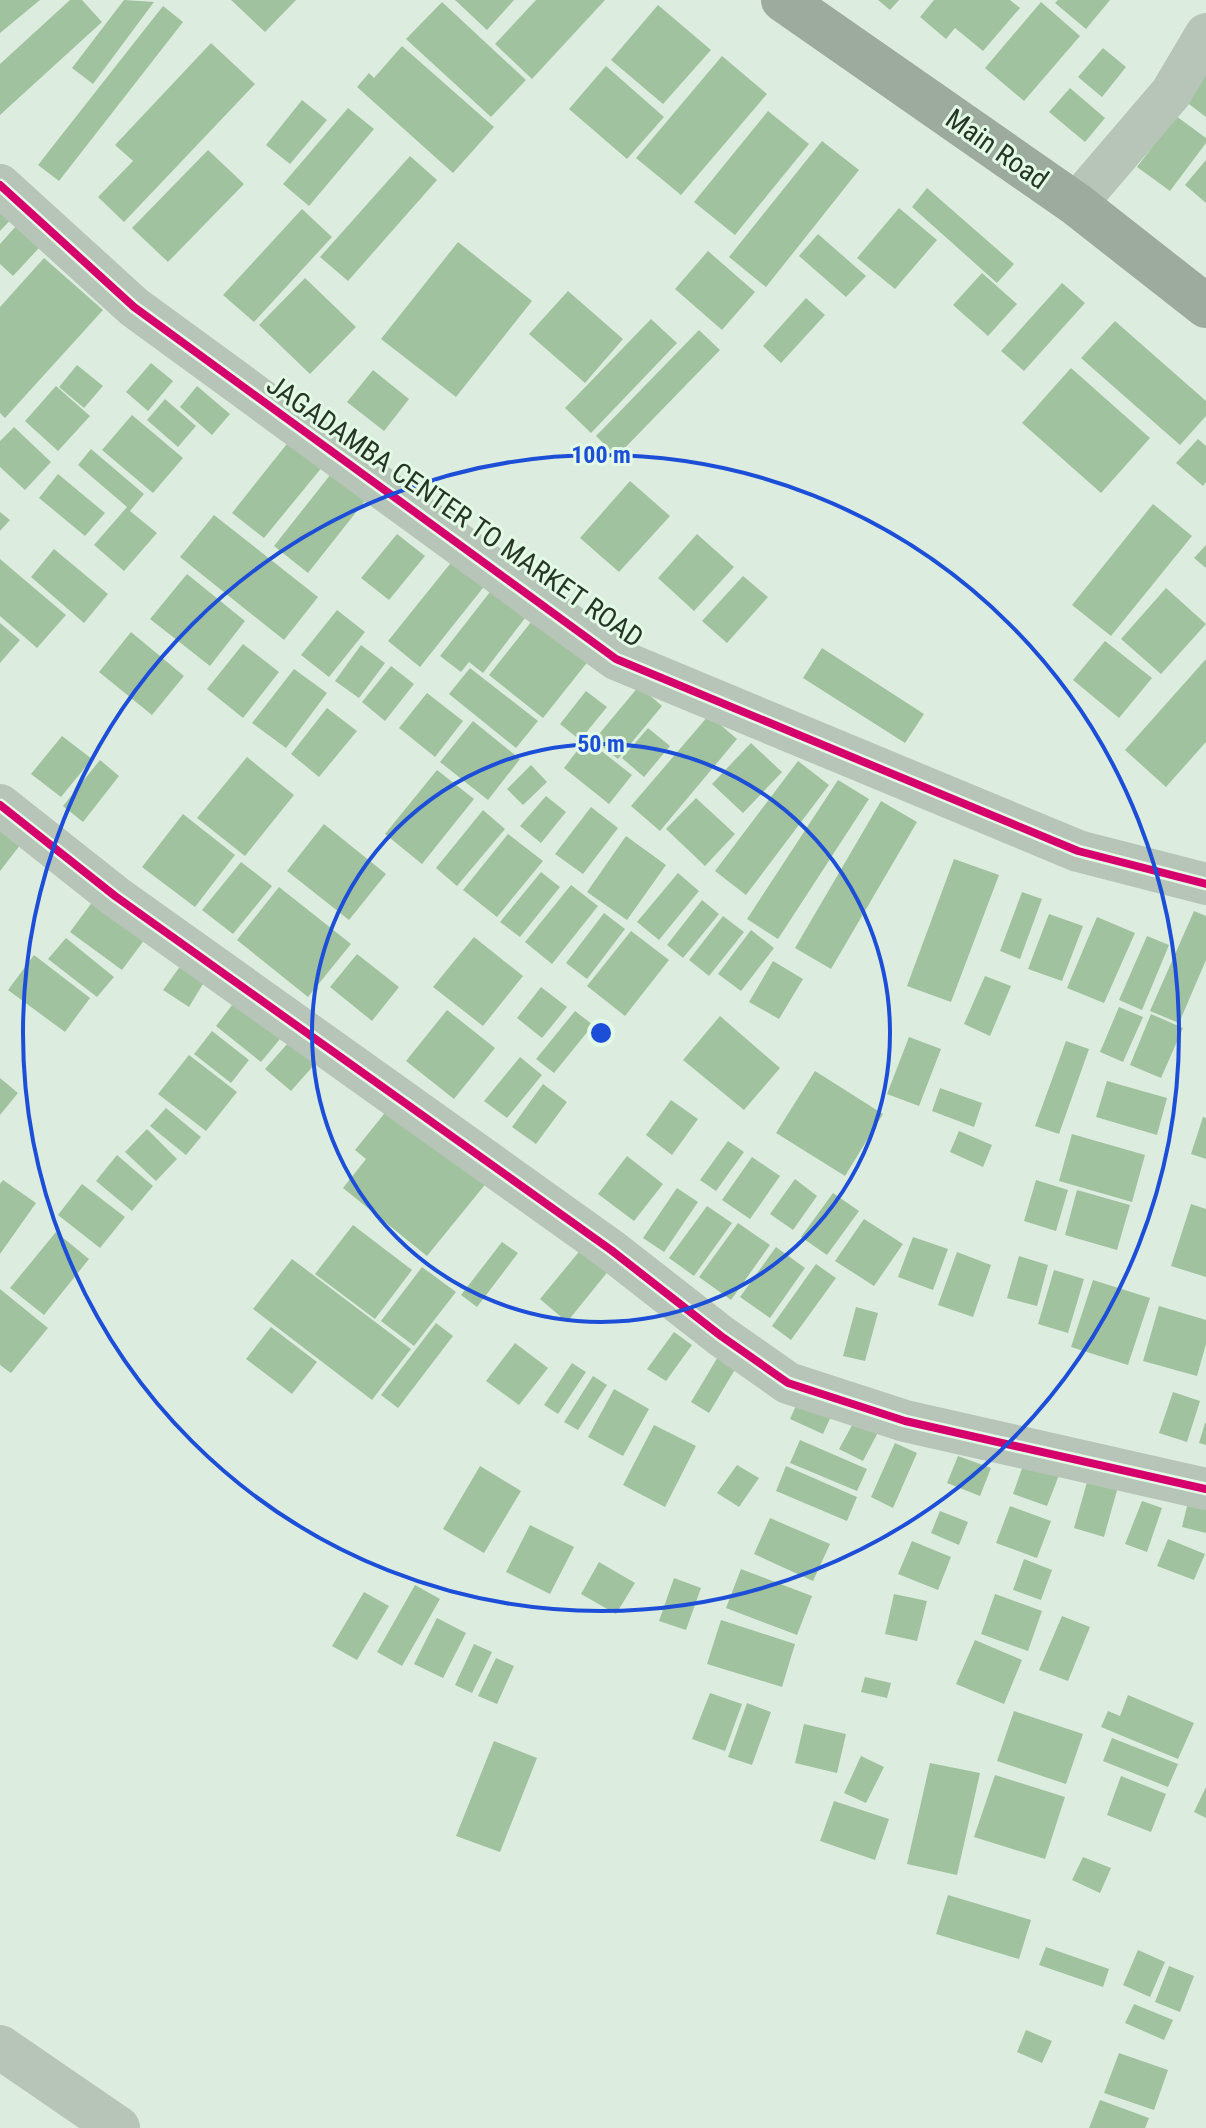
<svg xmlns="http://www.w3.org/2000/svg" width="1206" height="2128" viewBox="0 0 1206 2128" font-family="'Roboto Condensed',sans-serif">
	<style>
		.building { fill: #a1c29e }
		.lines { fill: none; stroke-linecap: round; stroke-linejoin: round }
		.minor { stroke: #b7c5b8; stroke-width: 42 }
		.tertiary { stroke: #b7c5b8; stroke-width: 44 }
		.trunk { stroke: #9cab9e; stroke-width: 44 }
		.cycleway-casing { stroke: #e3fae7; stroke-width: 13 }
		.cycleway { stroke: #d6006c; stroke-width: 8 }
		.ring { fill: none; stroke: #1d4ed8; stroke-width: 4 }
		.labels { text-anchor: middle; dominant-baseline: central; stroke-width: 6; stroke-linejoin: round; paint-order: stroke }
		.street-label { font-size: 28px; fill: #263525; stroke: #e3fae7 }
		.centre { fill: #1d4ed8; stroke: #e3fae7; stroke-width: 4 }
		.ring-label { font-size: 24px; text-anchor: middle; font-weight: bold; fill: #1d4ed8; stroke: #e3fae7; stroke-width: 6; stroke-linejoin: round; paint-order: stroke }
	</style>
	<rect width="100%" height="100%" fill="#dceddf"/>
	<path class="building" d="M0 0H40L0 33Z
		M70 0H82L102 22 0 115V64Z
		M124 0 154 2 93 84 72 68Z
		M231 0H296L265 32Z
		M455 0H514L487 30Z
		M536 0H605L532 79 495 44Z
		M878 0H899L890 10Z
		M934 0H1010L1020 8 983 51 955 28 946 39 920 17Z
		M1058 0H1110L1086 29 1055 3Z
		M442 2 526 80 491 117 406 39Z
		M1041 2 1080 36 1024 101 985 68Z
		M658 5 711 50 663 104 611 60Z
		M163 6 183 22 59 181 38 165Z
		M211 43 255 84 124 222 98 197 133 161 115 145Z
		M402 46 494 127 453 173 357 87 369 73 374 78Z
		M1103 48 1126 67 1102 97 1078 77Z
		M722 56 767 94 681 195 636 158Z
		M1206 57V117L1177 95Z
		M606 66 664 117 627 159 569 109Z
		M1070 88 1105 118 1085 142 1049 112Z
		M302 100 327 120 290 164 266 145Z
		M348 108 374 129 309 206 283 184Z
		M768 111 809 144 735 235 694 202Z
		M1176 116 1206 138V143L1170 191 1137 167Z
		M822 141 859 170 766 287 729 257Z
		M208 150 244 184 168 262 132 228Z
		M410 156 437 180 348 281 320 257Z
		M1206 160V203L1185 185Z
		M927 188 1014 264 997 283 912 207Z
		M0 197 17 213 0 231Z
		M899 208 937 240 895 289 857 258Z
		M302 209 332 237 254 322 223 295Z
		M26 215 50 236 13 276 0 264V244Z
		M818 234 866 276 846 297 799 256Z
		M458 242 532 301 456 397 381 339Z
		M708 251 755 292 722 330 675 289Z
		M44 258 103 310 5 418 0 413V307Z
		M982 273 1017 304 988 336 953 305Z
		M305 278 356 327 310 374 259 325Z
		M1062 283 1085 303 1024 371 1001 351Z
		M568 291 623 339 585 383 529 334Z
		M806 298 825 315 781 363 763 346Z
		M651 319 677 343 591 433 565 408Z
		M1115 321 1206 401V416L1180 445 1081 358Z
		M699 330 720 350 617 456 596 436Z
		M151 363 173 381 148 411 126 392Z
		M77 365 103 386 84 408 59 387Z
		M1071 368 1150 438 1101 493 1022 423Z
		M373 370 409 399 384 431 347 402Z
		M56 386 90 416 58 451 25 421Z
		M197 386 230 414 212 435 180 407Z
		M165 399 196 426 178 447 147 420Z
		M132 415 183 458 153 493 102 450Z
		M14 427 51 462 25 490 0 467V441Z
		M1198 439 1206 446V482L1203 486 1176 463Z
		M290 440 323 466 264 538 232 513Z
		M91 449 144 494 130 511 157 533 124 571 94 545 127 507 78 465Z
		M338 465 372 492 308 573 274 546Z
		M58 474 105 513 85 536 39 498Z
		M630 481 670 516 619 572 580 538Z
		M1153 504 1192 536 1111 636 1072 605Z
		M0 512 10 520 0 531Z
		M214 515 318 597 284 640 180 557Z
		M397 534 425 556 389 600 361 578Z
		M697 534 734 567 694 611 658 578Z
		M1206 545V568L1194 558Z
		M54 549 108 594 84 623 31 577Z
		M458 554 490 579 420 667 388 641Z
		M0 559 66 615 37 648 0 616Z
		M187 574 245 621 210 666 150 619Z
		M743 576 768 597 727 643 702 621Z
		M497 583 532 609 483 673 469 662 461 672 440 656Z
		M1166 588 1206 624 1161 674 1121 639Z
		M543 607 597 650 543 718 489 675Z
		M337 610 365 632 329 677 301 655Z
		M0 623 20 640 0 663Z
		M131 632 184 676 152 715 99 672Z
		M1105 641 1152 678 1119 718 1073 680Z
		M243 644 279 672 243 718 207 689Z
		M361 645 385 663 359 698 335 681Z
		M822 648 924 714 905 743 803 678Z
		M1206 659V742L1166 787 1125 750Z
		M391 666 414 684 385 721 362 702Z
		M470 668 538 721 516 748 449 694Z
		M294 669 327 693 286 748 252 723Z
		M639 686 662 706 618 759 594 740Z
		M586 691 607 707 580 740 560 724Z
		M427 693 463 721 435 757 399 728Z
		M327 708 357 731 319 777 291 754Z
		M709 715 737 739 660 831 631 806Z
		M473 721 520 759 488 800 440 762Z
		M648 728 670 746 644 777 622 758Z
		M62 736 92 759 61 797 31 774Z
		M586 739 632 775 609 804 564 768Z
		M751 743 782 772 743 813 712 784Z
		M247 757 294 795 245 856 197 818Z
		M100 760 119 776 83 822 63 806Z
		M798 761 829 785 746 895 715 871Z
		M531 765 547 782 523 805 507 789Z
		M437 770 474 799 422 864 385 834Z
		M838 780 869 799 778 939 747 919Z
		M546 796 566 812 541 843 520 826Z
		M696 798 735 834 705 866 666 829Z
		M881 801 917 822 831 969 795 948Z
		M591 807 618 828 583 874 555 854Z
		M483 810 505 829 457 886 436 868Z
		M183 814 235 855 195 907 142 867Z
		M0 820 31 831 0 871Z
		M324 824 386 874 349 920 287 871Z
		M508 834 543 861 497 917 463 890Z
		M626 836 666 865 627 920 587 892Z
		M954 859 999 875 951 1002 907 986Z
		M241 862 272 886 233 934 202 910Z
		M541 872 560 887 520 937 500 922Z
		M678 873 699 891 659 940 637 922Z
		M571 885 598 906 552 964 525 942Z
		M279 887 351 944 308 997 237 940Z
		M1022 892 1042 899 1020 959 1000 951Z
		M96 897 148 935 122 970 70 932Z
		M702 900 719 914 683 958 667 945Z
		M1194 911 1206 916V960L1179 1023 1150 1011Z
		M604 913 625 929 587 979 566 963Z
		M1049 914 1083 926 1062 981 1028 969Z
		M723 916 744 932 709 976 689 960Z
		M1097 917 1135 933 1104 1003 1067 988Z
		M751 930 774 948 741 991 718 974Z
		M631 931 669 960 625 1016 587 986Z
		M1147 936 1169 945 1142 1010 1119 1000Z
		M474 937 523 976 483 1026 433 987Z
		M66 938 114 977 97 997 48 959Z
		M189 954 212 969 189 1007 163 990Z
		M357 954 399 987 372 1021 330 987Z
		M34 955 90 998 65 1032 8 990Z
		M773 961 803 979 779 1019 749 1002Z
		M985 976 1011 986 990 1036 964 1024Z
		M541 987 567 1007 542 1038 517 1018Z
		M243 991 289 1028 261 1062 216 1026Z
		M1119 1007 1143 1017 1123 1062 1100 1052Z
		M447 1010 495 1048 454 1099 406 1061Z
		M575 1011 593 1025 554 1073 536 1059Z
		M1151 1014 1183 1028 1161 1078 1130 1065Z
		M720 1016 780 1068 744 1110 683 1060Z
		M212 1031 249 1060 231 1083 194 1054Z
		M296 1034 322 1056 291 1091 265 1069Z
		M909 1037 941 1049 919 1106 887 1094Z
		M1066 1041 1089 1049 1059 1134 1035 1126Z
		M189 1055 237 1092 206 1131 158 1094Z
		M520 1057 542 1075 507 1118 484 1101Z
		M815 1071 883 1114 845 1176 776 1133Z
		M0 1078 18 1093 0 1115Z
		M1107 1081 1167 1098 1157 1135 1096 1117Z
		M543 1084 567 1102 536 1144 512 1127Z
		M940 1088 982 1103 974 1127 932 1111Z
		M671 1100 698 1119 672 1155 646 1135Z
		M392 1104 488 1181 427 1256 343 1188 366 1159 355 1150Z
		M166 1108 201 1137 186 1155 150 1126Z
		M1203 1117 1206 1118V1159L1191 1154Z
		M147 1129 177 1159 156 1181 125 1152Z
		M959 1131 992 1145 983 1167 950 1152Z
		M1072 1134 1145 1155 1132 1202 1059 1181Z
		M728 1141 744 1152 716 1191 700 1180Z
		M117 1155 153 1186 132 1211 96 1181Z
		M627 1156 663 1184 634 1221 598 1194Z
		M752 1157 780 1176 750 1219 722 1200Z
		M795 1179 817 1196 793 1230 770 1214Z
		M3 1180 36 1203 0 1254V1184Z
		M1036 1180 1068 1190 1056 1231 1024 1221Z
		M82 1184 125 1217 100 1248 58 1215Z
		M677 1188 698 1202 664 1252 643 1238Z
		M1077 1190 1130 1205 1117 1250 1065 1235Z
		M833 1193 859 1211 827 1255 801 1237Z
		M1191 1204 1206 1209V1277L1171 1266Z
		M707 1206 732 1223 694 1276 669 1258Z
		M864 1219 903 1244 874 1286 835 1261Z
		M738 1223 770 1245 731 1300 699 1277Z
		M353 1225 412 1270 375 1319 315 1274Z
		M56 1232 89 1259 44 1315 10 1288Z
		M913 1237 948 1249 933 1290 898 1277Z
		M502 1242 518 1253 477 1307 461 1295Z
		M587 1242 614 1264 567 1322 540 1299Z
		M776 1247 805 1268 770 1318 740 1297Z
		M957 1252 991 1265 973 1317 938 1305Z
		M1019 1256 1048 1265 1037 1306 1007 1298Z
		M292 1259 411 1349 372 1400 253 1309Z
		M816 1264 836 1278 791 1340 772 1326Z
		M422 1267 456 1292 414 1346 381 1321Z
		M1054 1270 1084 1279 1068 1333 1038 1324Z
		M1093 1280 1150 1298 1128 1365 1071 1347Z
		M0 1289 48 1328 11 1373 0 1365Z
		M1159 1306 1206 1320V1344L1197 1376 1143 1361Z
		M856 1307 878 1313 865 1361 843 1356Z
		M436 1323 453 1336 398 1408 381 1395Z
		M271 1327 317 1362 292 1394 246 1359Z
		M674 1332 692 1345 666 1381 647 1369Z
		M515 1343 548 1368 519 1405 486 1381Z
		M722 1350 740 1361 709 1413 691 1402Z
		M572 1363 586 1372 558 1414 544 1405Z
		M593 1376 607 1385 578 1430 564 1422Z
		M614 1389 649 1409 623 1456 588 1437Z
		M803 1390 838 1401 823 1434 790 1419Z
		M1173 1392 1200 1401 1187 1442 1159 1433Z
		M861 1409 885 1419 863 1461 839 1449Z
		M1205 1423H1206V1445L1199 1443Z
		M654 1425 696 1446 665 1507 623 1485Z
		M800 1440 867 1469 857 1491 790 1463Z
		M895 1443 917 1453 893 1508 871 1497Z
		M958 1456 991 1468 980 1496 947 1483Z
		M1026 1457 1061 1470 1047 1506 1013 1494Z
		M737 1465 759 1478 739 1507 717 1493Z
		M480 1466 521 1491 484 1553 443 1529Z
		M786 1466 857 1497 847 1521 776 1491Z
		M1091 1468 1121 1476 1104 1537 1074 1528Z
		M1189 1498 1206 1502V1533L1182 1527Z
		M1142 1501 1162 1508 1147 1552 1125 1544Z
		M1010 1506 1051 1521 1037 1558 996 1543Z
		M940 1511 968 1522 959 1545 931 1533Z
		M770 1518 830 1544 813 1581 754 1554Z
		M530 1525 574 1547 550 1594 506 1572Z
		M1168 1539 1205 1554 1194 1580 1157 1566Z
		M912 1541 951 1557 938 1590 898 1574Z
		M1024 1559 1052 1570 1041 1600 1013 1590Z
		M599 1562 635 1583 616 1614 581 1594Z
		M741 1569 812 1596 797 1635 726 1608Z
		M674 1578 701 1588 686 1630 659 1621Z
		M415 1585 440 1599 402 1666 377 1652Z
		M364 1592 389 1606 357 1660 332 1646Z
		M894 1594 927 1601 917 1641 885 1634Z
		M995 1594 1042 1611 1028 1651 981 1634Z
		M1062 1616 1090 1627 1068 1681 1039 1670Z
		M437 1618 466 1633 443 1678 414 1664Z
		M721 1620 795 1644 782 1687 707 1664Z
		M975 1640 1022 1660 1004 1704 956 1684Z
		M474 1644 492 1652 472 1693 455 1685Z
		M496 1658 514 1666 497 1704 478 1696Z
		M865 1677 891 1683 887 1698 861 1692Z
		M710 1693 742 1704 725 1751 692 1739Z
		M1128 1695 1194 1723 1178 1759 1101 1727 1108 1711 1120 1716Z
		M747 1703 771 1712 752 1765 728 1757Z
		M1014 1711 1083 1734 1066 1784 997 1761Z
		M804 1724 846 1734 837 1773 795 1763Z
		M1112 1738 1178 1764 1168 1787 1103 1761Z
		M494 1741 537 1758 500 1852 456 1836Z
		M861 1756 884 1767 866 1803 844 1793Z
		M930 1763 980 1773 957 1875 907 1864Z
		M995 1775 1065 1797 1045 1859 974 1837Z
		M1121 1776 1166 1794 1151 1832 1107 1815Z
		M1206 1787V1818L1194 1812Z
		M834 1801 889 1819 875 1860 820 1841Z
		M1083 1857 1111 1868 1100 1893 1072 1880Z
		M948 1895 1031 1920 1019 1959 936 1934Z
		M1046 1947 1109 1969 1103 1987 1039 1965Z
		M1138 1950 1165 1962 1150 1997 1123 1985Z
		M1169 1966 1194 1976 1180 2012 1155 2002Z
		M1134 2004 1173 2020 1164 2040 1125 2023Z
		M1026 2030 1052 2041 1042 2063 1017 2052Z
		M1119 2053 1168 2070 1154 2110 1104 2093Z
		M1100 2100 1149 2118 1145 2128H1089Z"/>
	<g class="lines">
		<path class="minor" d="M0 185 134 307 616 659 1078 851 1206 884
			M1076 204 1171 93 1206 34
			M0 805 115 896 611 1250 721 1336 788 1383 905 1421 1206 1489"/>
		<path class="tertiary" d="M0 2047 118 2128"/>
		<path class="trunk" d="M783 0 1076 204 1206 306"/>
		<defs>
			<path id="cycleway" d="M0 185 134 307 616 659 1078 851 1206 884
				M0 805 115 896 611 1250 721 1336 788 1383 905 1421 1206 1489"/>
		</defs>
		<use href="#cycleway" class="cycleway-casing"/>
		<use href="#cycleway" class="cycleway"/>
	</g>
	<g class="ring">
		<circle cx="601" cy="1033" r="289"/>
		<circle cx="601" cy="1033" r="578"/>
	</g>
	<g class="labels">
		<g class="street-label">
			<text transform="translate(997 149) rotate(35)">Main Road</text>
			<text transform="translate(455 511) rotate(35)">JAGADAMBA CENTER TO MARKET ROAD</text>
		</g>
	</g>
	<circle cx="601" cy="1033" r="12" class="centre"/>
	<g class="ring-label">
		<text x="601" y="463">100 m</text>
		<text x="601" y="752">50 m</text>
	</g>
</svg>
